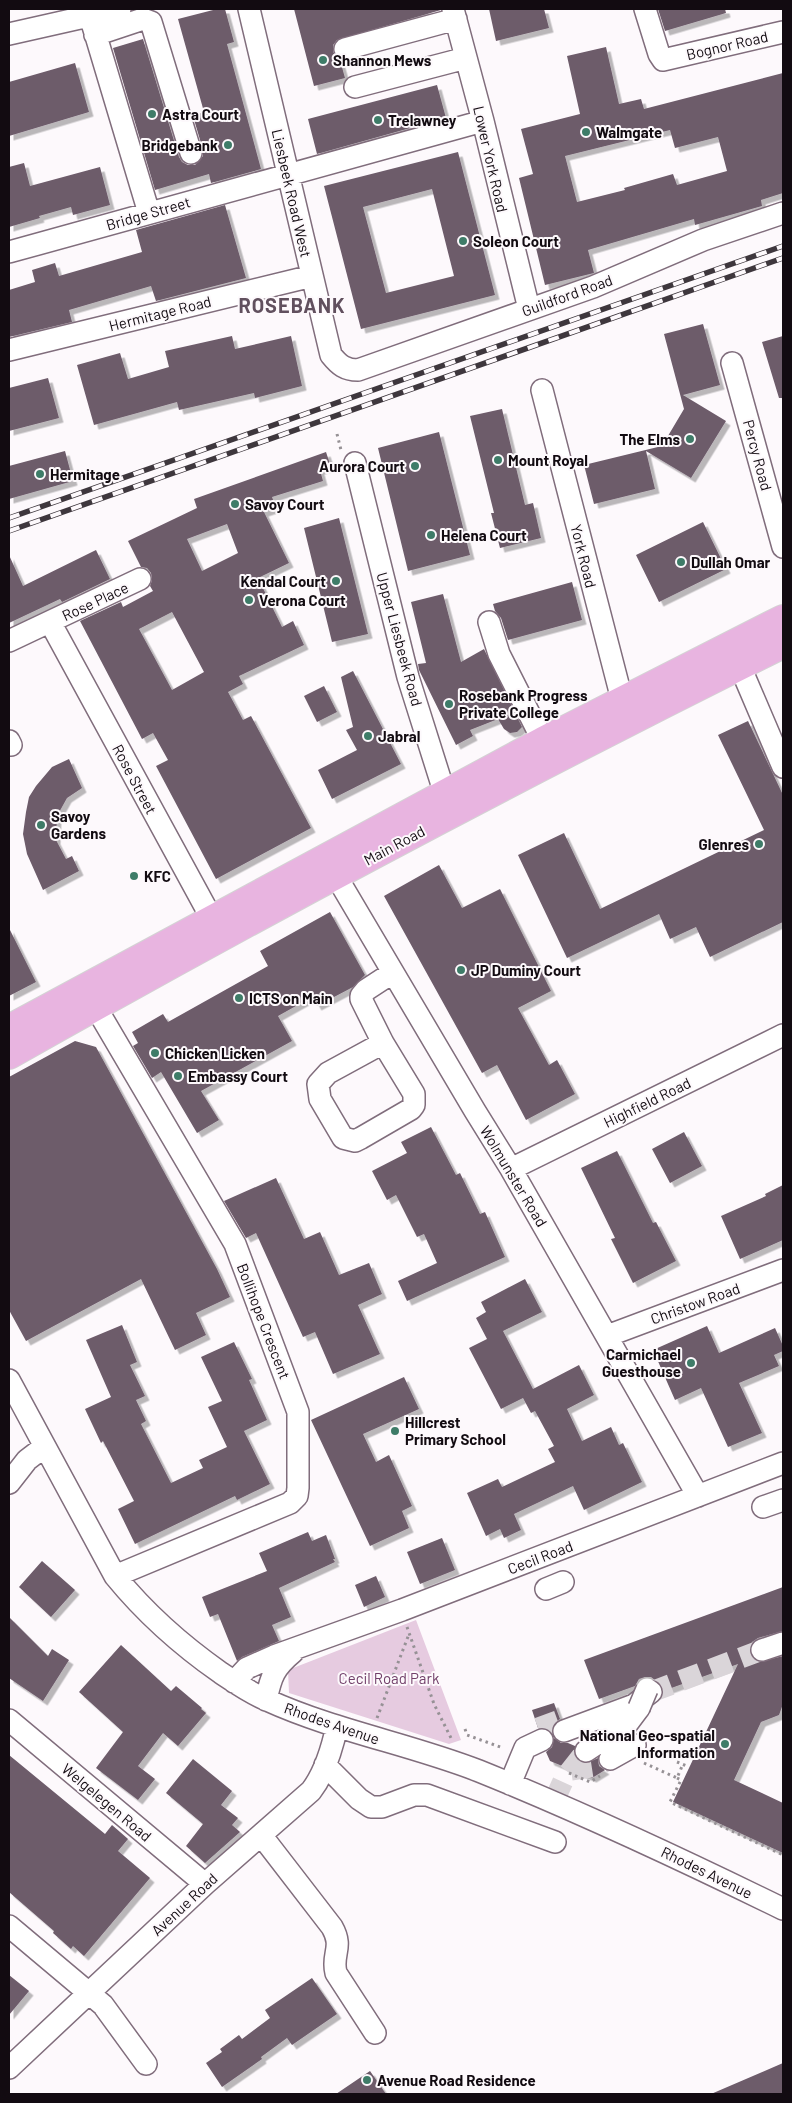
<svg xmlns="http://www.w3.org/2000/svg" width="792" height="2103" viewBox="0 0 792 2103" font-family="Barlow,sans-serif">
	<style>
		.green { fill: #e6cbe0 }
		.building { fill: #6d5b6a; fill-rule: evenodd; filter: url(#shadow) }
		.lines { fill: none; stroke-linecap: round; stroke-linejoin: round }
		.minor-tunnel { stroke: #dad5d9; stroke-width: 21; stroke-dasharray: 21 11; stroke-linecap: butt }
		.minor-casing { stroke: #806d7c; stroke-width: 24 }
		.major-casing { stroke: #d4d3d4; stroke-width: 30 }
		.path { stroke: #969195; stroke-width: 3; stroke-dasharray: 2.5 4; stroke-linecap: butt }
		.minor { stroke: #fff; stroke-width: 21 }
		.major { stroke: #e8b4e0; stroke-width: 28 }
		.rail-casing { stroke: #3e373d; stroke-width: 5.5 }
		.rail { stroke: #fdf9fc; stroke-width: 4; stroke-dasharray: 11; stroke-linecap: butt }
		.minor-bridge-casing { stroke: #806d7c; stroke-width: 24; stroke-linecap: butt }
		.minor-bridge { stroke: #fff; stroke-width: 21 }
		.poi-dot { fill: #3e7c68; stroke: #fdf9fc; stroke-width: 2 }
		.labels { text-anchor: middle; dominant-baseline: central; stroke-width: 4; stroke-linejoin: round; paint-order: stroke }
		.street-label { font-size: 15px; fill: #120b11; stroke: #fdf9fc }
		.poi-label { font-size: 15px; font-weight: bold; fill: #120b11; stroke: #fdf9fc; text-anchor: start }
		.park-label { font-size: 15px; fill: #713f69; stroke: #fdf9fc }
		.district-label { font-size: 20px; font-weight: bold; letter-spacing: 1px; fill: #61505e; stroke: #fdf9fc }
	</style>
	<defs>
		<filter id="shadow"><feDropShadow dx="4.5" dy="4.5" stdDeviation="0" flood-color="#0004"/></filter>
	</defs>
	<rect width="100%" height="100%" fill="#fdf9fc"/>
	<path class="green" d="M416 1620 461 1740 449 1744 289 1693 288 1670Z"/>
	<path class="building" d="M217 9H225L234 42 227 44 261 169 211 183 209 174 155 190 113 48 143 39 179 157 182 162 188 165H195L203 156V150L193 116 204 112 178 19Z
		M294 9H441V10L337 40 333 45V52L340 60 345 78 314 86Z
		M489 9H544L549 28 496 41Z
		M658 9H725L726 13 665 31Z
		M606 47 619 104 641 99 644 109 783 73V193L761 200 762 206 695 225 694 219 588 250 594 273 545 285 519 178 533 174 521 129 580 114 567 56ZM670 130 675 148 718 137 727 171 677 185 673 174 624 188 625 190 577 202 565 156Z
		M75 63 89 112 9 136V82Z
		M437 85 446 118 317 154 308 119Z
		M458 152 495 295 361 329 324 186ZM432 189 454 276 386 293 363 207Z
		M24 163 30 186 100 167 110 205 73 215 71 207 39 216 40 218 9 227V167Z
		M225 205 246 278 156 301 151 286 69 310 72 322 9 337V290L35 282 32 270 55 263 59 276 142 252 136 230Z
		M703 324 720 385 683 395 726 421 691 478 646 451 655 489 594 504 584 465 662 446 684 409 664 334Z
		M232 336 235 349 291 336 302 386 255 398 254 393 179 410 177 402 94 425 77 365 120 353 128 379 169 367 165 351Z
		M783 336V398H779L762 342Z
		M48 378 59 418 9 431V388Z
		M502 409 525 505 533 503 541 538 500 548 491 513H494L470 416Z
		M439 432 470 555 408 571 378 448Z
		M65 451 73 481 9 499V466Z
		M326 452 331 467 320 470 323 481 272 497 276 508 264 512 289 563 258 578 282 627 293 621 304 645 239 676 243 684 228 692 243 720 251 716 311 828 216 879 156 766 168 760 153 733 142 739 80 621 121 602 123 607 153 591 150 586 152 580 151 573 147 568 141 567 128 541 197 508 194 499ZM227 524 238 553 202 571 187 539ZM172 612 204 672 172 690 139 629Z
		M339 518 368 634 332 642 304 528Z
		M703 522 726 569 659 602 636 555Z
		M96 550 110 579 62 602 60 599 9 623V555L23 586Z
		M572 582 582 620 508 640 501 618 495 611 493 604Z
		M443 594 461 662 484 649 522 727 517 732 510 733 504 729 498 719 470 730 473 736 456 745 419 670 418 664 426 663 411 602Z
		M353 671 401 764 332 799 318 770 357 750 346 730 353 727 341 677Z
		M324 686 337 712 317 722 304 696Z
		M748 721 783 795V922L710 957 696 927 670 939 659 914 567 958 518 855 564 833 600 909 764 830 718 735Z
		M69 759 82 788 67 798 57 816 56 840 66 859 72 856 79 871 43 890 27 854 23 834 26 812 29 797 36 786 52 767Z
		M439 865 462 908 500 889 551 991 518 1008 549 1065 557 1060 575 1094 526 1120 497 1065 482 1073 384 896Z
		M330 912 365 975 353 987 317 1006 312 997 278 1016 292 1041 201 1091 219 1120 197 1133 161 1072 152 1078 133 1046 138 1043 132 1032 163 1014 168 1022 268 966 260 951Z
		M9 928 36 982 9 996Z
		M75 1041 96 1047 217 1269 230 1297 196 1313 206 1335 175 1350 141 1279 26 1341 9 1310V1077Z
		M431 1127 456 1175 460 1173 480 1214 485 1212 505 1257 407 1301 398 1281 437 1263 424 1234 417 1237 396 1195 387 1200 372 1171 407 1153 401 1142Z
		M684 1132 702 1166 670 1183 652 1149Z
		M617 1151 653 1223 656 1222 676 1261 633 1283 611 1239 615 1238 581 1168Z
		M276 1178 304 1239 320 1232 339 1275 369 1263 382 1294 358 1305 380 1354 333 1374 315 1332 303 1337 256 1233 246 1238 224 1201Z
		M783 1185V1240L740 1259 721 1216 766 1196 765 1194Z
		M525 1279 542 1312 503 1331 533 1389 579 1365 594 1395 567 1409 582 1441 611 1427 619 1445 623 1443 642 1482 584 1510 573 1486 514 1514 521 1530 504 1538 500 1529 486 1536 467 1493 498 1479 502 1487 555 1462 548 1449 554 1446 535 1411 531 1413 523 1398 501 1409 469 1348 487 1339 476 1318 486 1312 481 1302Z
		M122 1325 137 1362 130 1365 145 1396 136 1400 146 1421 141 1424 171 1483 203 1468 199 1460 227 1447 208 1407 222 1401 201 1357 234 1342 252 1379 249 1380 267 1420 244 1431 270 1484 237 1500 235 1496 135 1544 118 1509 134 1501 103 1441 101 1443 85 1409 111 1397 86 1340Z
		M707 1326 719 1353 775 1328 783 1346V1351L774 1355 779 1366 739 1383 762 1433 728 1447 701 1388 675 1400 653 1350Z
		M404 1377 419 1409 363 1434 376 1462 389 1455 412 1506 402 1511 409 1528 370 1546 311 1420Z
		M308 1532 312 1541 326 1535 335 1559H333L335 1562 279 1588 291 1617 272 1625 279 1641 242 1657 237 1661 218 1614 210 1617 202 1597 267 1571 259 1553Z
		M442 1538 455 1570 420 1584 407 1552Z
		M42 1561 75 1590 51 1617 19 1587Z
		M376 1576 385 1597 364 1607 355 1585Z
		M783 1587V1631L758 1638 752 1642 750 1648 753 1659 759 1662 783 1656V1704L779 1715 761 1722 734 1780 783 1803V1853L673 1802 738 1664 663 1691 661 1685 651 1677H645L639 1679 635 1686 599 1699 584 1660Z
		M9 1617 48 1656 52 1649 69 1660 43 1701 9 1678Z
		M121 1645 171 1691 176 1686 202 1708 201 1709 206 1713 178 1746 163 1733 138 1766 155 1779 138 1800 96 1768 123 1732 79 1692Z
		M554 1703 560 1719 554 1723 552 1733 544 1728H538L532 1710Z
		M554 1738 561 1743H568L575 1746V1757L580 1762 587 1763 598 1758 599 1766 605 1770 592 1778 550 1761 546 1752 552 1747Z
		M9 1755 105 1834 112 1825 128 1839 118 1851 150 1878 84 1956 73 1946 71 1949 53 1933 54 1931 9 1892Z
		M193 1759 232 1791 221 1805 238 1818 232 1825 240 1832 205 1863 186 1846 203 1824 166 1793Z
		M9 1975 29 1991 9 2015Z
		M312 1978 337 2014 292 2045 287 2038 261 2057 262 2059 222 2087 206 2063 222 2052 220 2049 239 2035 242 2039 270 2018 265 2010Z
		M783 2063V2094H711Z
		M370 2071 386 2094H336Z"/>
	<g class="lines">
		<path class="minor-tunnel" d="M651 1692 762 1650
			M538 1728 560 1720
			M571 1770 597 1766 610 1759
			M554 1801 564 1779 586 1751"/>
		<defs>
			<path id="minor" d="M249 9 331 355C339 365 345 370 358 370L593 287 703 240 783 213
				M453 9 483 121 529 309
				M645 9 659 54 663 60 783 32
				M90 16 149 213
				M9 34 120 9
				M95 35 143 19 151 22 191 153
				M345 49 456 19
				M355 87 466 58
				M9 252 483 121
				M9 350 312 276
				M732 363 783 547
				M542 390 626 715
				M355 463 408 677 449 807
				M50 622 219 932
				M489 622 499 654 543 741
				M9 641 140 579
				M745 678 783 767
				M9 741 11 745
				M329 864 475 1111 511 1169 698 1496
				M88 994 235 1244 298 1412V1488L297 1496 290 1503 115 1576
				M383 1043 328 1073 318 1084 320 1099 343 1138 355 1141 361 1138 411 1109 414 1105V1094L383 1043 361 999V996L366 990 392 973
				M511 1169 783 1035
				M607 1336 783 1270
				M9 1380 115 1576C146 1614 181 1645 221 1673 236 1683 250 1693 267 1700 335 1731 410 1744 479 1771 583 1813 683 1860 783 1909
				M9 1483 27 1460 44 1447
				M763 1507 783 1500
				M546 1589 563 1582
				M762 1650 783 1643
				M234 1682 247 1668 274 1656 402 1610 783 1463
				M266 1700C271 1676 274 1668 293 1652
				M9 1720 205 1884
				M564 1731 634 1705 651 1692
				M586 1751 627 1724 639 1708
				M610 1759 635 1745
				M325 1765 359 1799 371 1807H382L414 1795H427L555 1842
				M510 1784 525 1748 542 1740
				M261 1835 332 1927C344 1948 331 1954 336 1973L375 2033
				M9 1926 103 2005 146 2064
				M9 2068 205 1884 311 1791C325 1773 332 1749 337 1726"/>
			<path id="major" d="M9 1029 543 741 783 619
				M9 1055C263 911 522 774 783 644"/>
		</defs>
		<use href="#minor" class="minor-casing"/>
		<use href="#major" class="major-casing"/>
		<path class="path" d="M337 434 341 450
			M407 1627 434 1704 452 1740
			M377 1718 409 1634
			M465 1729 467 1735 503 1748
			M677 1762 689 1767
			M644 1763 677 1778 683 1764
			M569 1773 590 1782 600 1776
			M677 1778 681 1780 670 1802 783 1855"/>
		<use href="#minor" class="minor"/>
		<use href="#major" class="major"/>
		<defs>
			<path id="rail" d="M9 518 783 246
				M9 531 783 258"/>
		</defs>
		<use href="#rail" class="rail-casing"/>
		<use href="#rail" class="rail"/>
		<defs>
			<path id="minor-bridge" d="M639 1708 647 1689"/>
		</defs>
		<use href="#minor-bridge" class="minor-bridge-casing"/>
		<use href="#minor-bridge" class="minor-bridge"/>
	</g>
	<g class="poi-dot">
		<circle cx="323" cy="60" r="5"/>
		<circle cx="152" cy="114" r="5"/>
		<circle cx="378" cy="120" r="5"/>
		<circle cx="586" cy="132" r="5"/>
		<circle cx="228" cy="145" r="5"/>
		<circle cx="463" cy="241" r="5"/>
		<circle cx="690" cy="439" r="5"/>
		<circle cx="498" cy="460" r="5"/>
		<circle cx="415" cy="466" r="5"/>
		<circle cx="40" cy="474" r="5"/>
		<circle cx="235" cy="504" r="5"/>
		<circle cx="431" cy="535" r="5"/>
		<circle cx="681" cy="562" r="5"/>
		<circle cx="336" cy="581" r="5"/>
		<circle cx="249" cy="600" r="5"/>
		<circle cx="449" cy="704" r="5"/>
		<circle cx="368" cy="736" r="5"/>
		<circle cx="41" cy="825" r="5"/>
		<circle cx="759" cy="844" r="5"/>
		<circle cx="134" cy="876" r="5"/>
		<circle cx="461" cy="970" r="5"/>
		<circle cx="239" cy="998" r="5"/>
		<circle cx="155" cy="1053" r="5"/>
		<circle cx="178" cy="1076" r="5"/>
		<circle cx="691" cy="1363" r="5"/>
		<circle cx="395" cy="1431" r="5"/>
		<circle cx="725" cy="1744" r="5"/>
		<circle cx="367" cy="2080" r="5"/>
	</g>
	<g class="labels">
		<g class="street-label">
			<text transform="translate(727 45) rotate(-13)">Bognor Road</text>
			<text transform="translate(491 159) rotate(77)">Lower York Road</text>
			<text transform="translate(292 193) rotate(77)">Liesbeek Road West</text>
			<text transform="translate(148 213) rotate(-16)">Bridge Street</text>
			<text transform="translate(567 295) rotate(-20)">Guildford Road</text>
			<text transform="translate(160 313) rotate(-14)">Hermitage Road</text>
			<text transform="translate(758 455) rotate(75)">Percy Road</text>
			<text transform="translate(584 556) rotate(76)">York Road</text>
			<text transform="translate(95 601) rotate(-25)">Rose Place</text>
			<text transform="translate(400 639) rotate(75)">Upper Liesbeek Road</text>
			<text transform="translate(135 779) rotate(62)">Rose Street</text>
			<text transform="translate(394 845) rotate(-28)">Main Road</text>
			<text transform="translate(647 1102) rotate(-26)">Highfield Road</text>
			<text transform="translate(514 1176) rotate(59)">Wolmunster Road</text>
			<text transform="translate(695 1303) rotate(-20)">Christow Road</text>
			<text transform="translate(264 1321) rotate(69)">Bollihope Crescent</text>
			<text transform="translate(540 1557) rotate(-21)">Cecil Road</text>
			<text transform="translate(332 1723) rotate(19)">Rhodes Avenue</text>
			<text transform="translate(107 1802) rotate(40)">Welgelegen Road</text>
			<text transform="translate(707 1872) rotate(26)">Rhodes Avenue</text>
			<text transform="translate(184 1904) rotate(-43)">Avenue Road</text>
		</g>
		<g class="poi-label">
			<text x="333" y="60">Shannon Mews</text>
			<text x="162" y="114">Astra Court</text>
			<text x="388" y="120">Trelawney</text>
			<text x="596" y="132">Walmgate</text>
			<text x="218" y="145" text-anchor="end">Bridgebank</text>
			<text x="473" y="241">Soleon Court</text>
			<text x="680" y="439" text-anchor="end">The Elms</text>
			<text x="508" y="460">Mount Royal</text>
			<text x="405" y="466" text-anchor="end">Aurora Court</text>
			<text x="50" y="474">Hermitage</text>
			<text x="245" y="504">Savoy Court</text>
			<text x="441" y="535">Helena Court</text>
			<text x="691" y="562">Dullah Omar</text>
			<text x="326" y="581" text-anchor="end">Kendal Court</text>
			<text x="259" y="600">Verona Court</text>
			<text x="459" y="695">Rosebank Progress<tspan x="459" dy="17">Private College</tspan></text>
			<text x="378" y="736">Jabral</text>
			<text x="51" y="816">Savoy<tspan x="51" dy="17">Gardens</tspan></text>
			<text x="749" y="844" text-anchor="end">Glenres</text>
			<text x="144" y="876">KFC</text>
			<text x="471" y="970">JP Duminy Court</text>
			<text x="249" y="998">ICTS on Main</text>
			<text x="165" y="1053">Chicken Licken</text>
			<text x="188" y="1076">Embassy Court</text>
			<text x="681" y="1354" text-anchor="end">Carmichael<tspan x="681" dy="17">Guesthouse</tspan></text>
			<text x="405" y="1422">Hillcrest<tspan x="405" dy="17">Primary School</tspan></text>
			<text x="715" y="1735" text-anchor="end">National Geo-spatial<tspan x="715" dy="17">Information</tspan></text>
			<text x="377" y="2080">Avenue Road Residence</text>
		</g>
		<g class="park-label">
			<text x="389" y="1678">Cecil Road Park</text>
		</g>
		<g class="district-label">
			<text x="292" y="305">ROSEBANK</text>
		</g>
	</g>
	<rect width="792" height="2103" fill="none" stroke="#120b11" stroke-width="20"/>
</svg>
